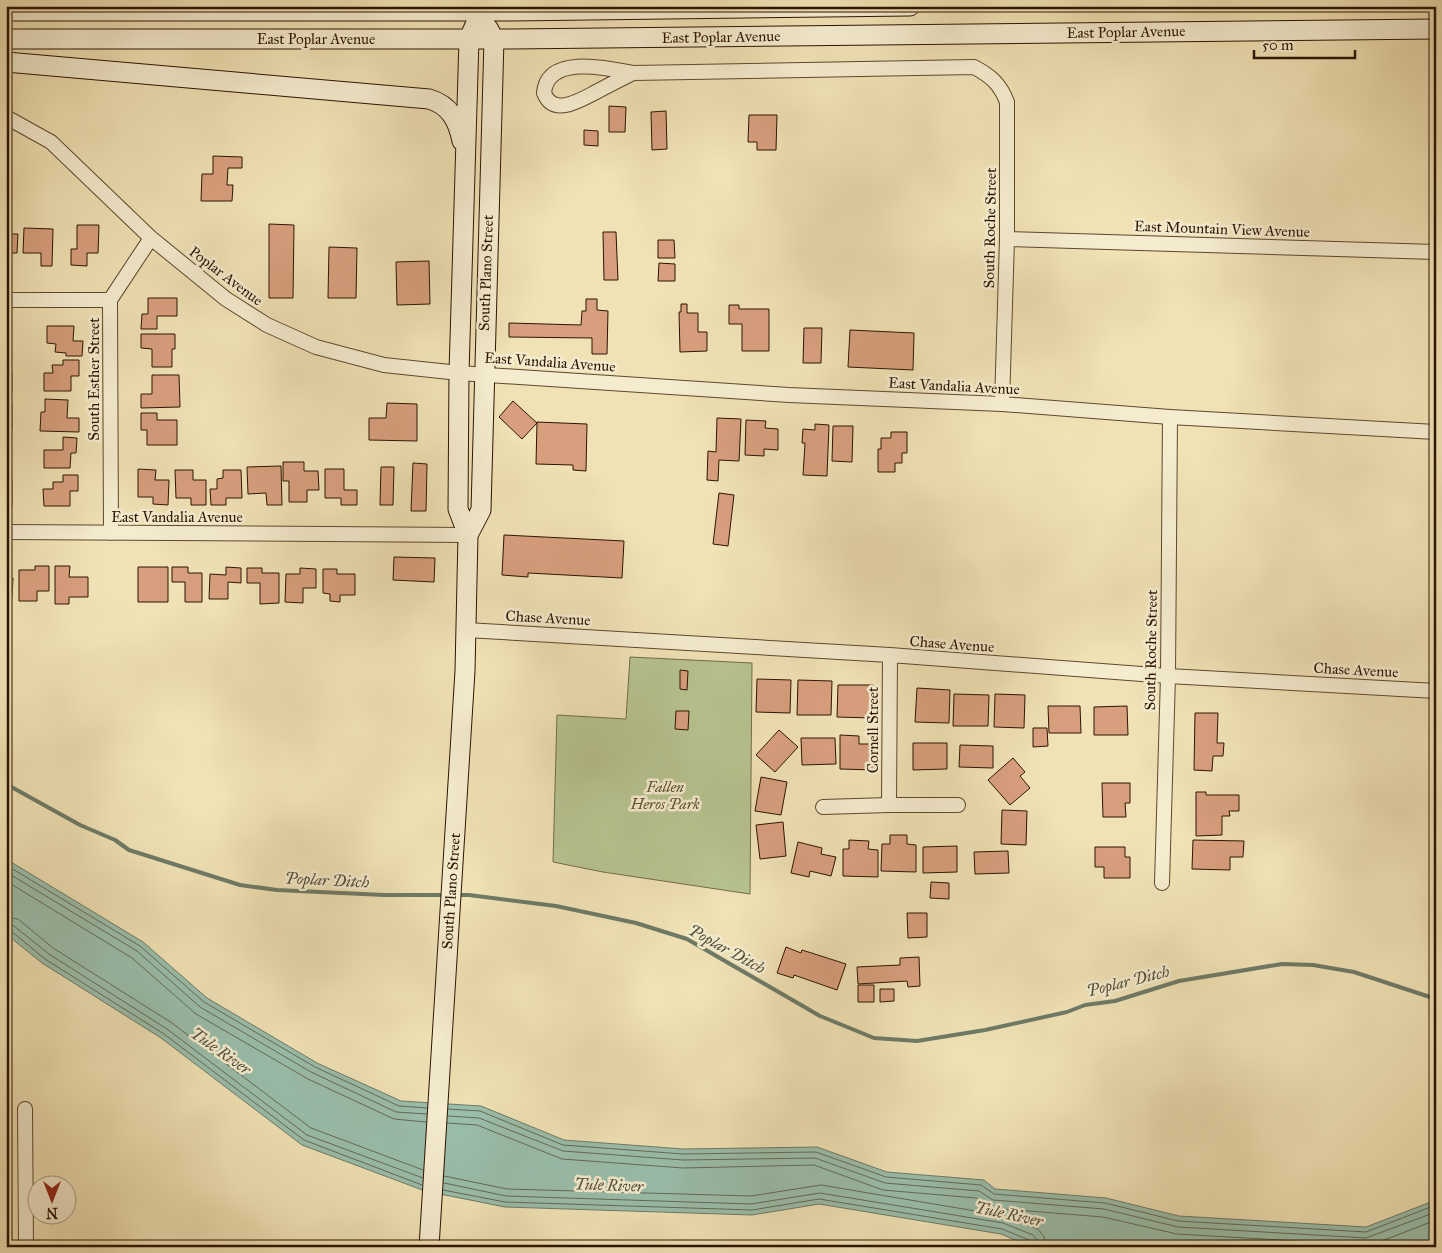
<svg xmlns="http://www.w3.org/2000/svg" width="1442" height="1253" viewBox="0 0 1442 1253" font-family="'IM FELL Great Primer',serif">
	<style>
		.green { fill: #b7c490; stroke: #726c48 }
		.water { fill: #9abeab; stroke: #6e7a67 }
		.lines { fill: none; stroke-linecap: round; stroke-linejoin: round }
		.shore { stroke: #646956; stroke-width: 1 }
		.stream { stroke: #6e7a67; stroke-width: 4 }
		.building { fill: #d89f7e; stroke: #2d1400 }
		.minor-casing { stroke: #5e482d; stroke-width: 16 }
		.secondary-casing { stroke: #2d1400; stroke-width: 21 }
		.minor { stroke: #f5eccf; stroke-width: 14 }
		.secondary { stroke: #f5eccf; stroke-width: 19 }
		.labels { text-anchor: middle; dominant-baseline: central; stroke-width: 5; stroke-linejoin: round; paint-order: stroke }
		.street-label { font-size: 15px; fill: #2d1400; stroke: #f5eccf }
		.park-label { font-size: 15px; font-style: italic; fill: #5d5232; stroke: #f5eccf }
		.water-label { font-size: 16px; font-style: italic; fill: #53503c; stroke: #f5eccf }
	</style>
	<rect width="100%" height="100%" fill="#f0e2b5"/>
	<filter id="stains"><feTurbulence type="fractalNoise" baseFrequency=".004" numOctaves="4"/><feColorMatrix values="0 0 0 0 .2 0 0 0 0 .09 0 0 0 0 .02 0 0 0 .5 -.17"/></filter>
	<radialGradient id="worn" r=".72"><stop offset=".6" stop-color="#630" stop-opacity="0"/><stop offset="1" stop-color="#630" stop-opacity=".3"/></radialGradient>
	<path class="green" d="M630 657 752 663 750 894 603 872 553 862 557 715 626 719Z"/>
	<path class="water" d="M6 859 143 942 207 998 317 1063 401 1101 481 1106 564 1140 683 1149 817 1147 887 1172 984 1180 995 1189 1106 1198 1179 1216 1366 1227 1436 1200V1247H1032L1001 1234 819 1204 752 1215 505 1207 425 1191 302 1145 161 1038 42 963 6 934Z"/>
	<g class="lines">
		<path class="shore" d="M6 865 140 946 204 1002 315 1067 399 1106 427 1108
			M6 872 137 951 200 1007 311 1072 396 1112 427 1114
			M6 881 132 958 196 1014 308 1079 394 1119 426 1122
			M6 917 18 919 53 948 172 1023 311 1128 423 1170
			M6 924 14 926 49 954 167 1029 307 1135 423 1178
			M6 930 11 931 45 959 164 1034 304 1140 422 1185
			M448 1109 480 1111 563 1145 683 1154 816 1152 886 1177 981 1185 994 1194 1105 1203 1178 1221 1366 1232 1436 1205
			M448 1116 479 1118 563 1151 683 1160 815 1158 885 1183 979 1191 993 1200 1104 1209 1178 1227 1366 1238 1436 1212
			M447 1123 477 1125 562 1159 683 1168 814 1165 883 1190 976 1198 985 1205 992 1208 1103 1217 1177 1234 1366 1245 1374 1244 1436 1220
			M444 1176 507 1189 751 1196 821 1185 1005 1216 1038 1229 1044 1237 1046 1247
			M444 1183 506 1196 751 1204 820 1193 1003 1223 1033 1235 1037 1240 1038 1247
			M443 1190 505 1202 752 1210 819 1199 1002 1229 1029 1240 1032 1247"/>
		<path class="stream" d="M6 784 80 825 115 840 129 850 240 885 277 890 384 895H447
			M456 895H469L556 906 636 923 687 939 820 1016 874 1038 917 1041 985 1030 1067 1012 1085 1005 1115 1001 1179 981 1282 964 1313 965 1354 972 1436 999"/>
	</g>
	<path class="building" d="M609 106 626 107 625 132H609Z
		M666 111 667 149 652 150 651 112Z
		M749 115H777L776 150H757V142H748Z
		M584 130 598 131V146L584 145Z
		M213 156 242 157V168H228L227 185H233L232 201H201L202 174H213Z
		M269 224 294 225 293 298H269Z
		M77 225H99L98 253H87V266L71 265V249H77Z
		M24 228 53 229 52 266H41V253H23Z
		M603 232H616L618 280H604Z
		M6 234H18L17 253H6Z
		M658 240H674L675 258H658Z
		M329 247 357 248 356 298H328Z
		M429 261 430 304 397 305 396 262Z
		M659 263 675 264V281H658Z
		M148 298H177V316H157V329H141L142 314H148Z
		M586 299H597V310L608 311 607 354H592V338L509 337V323L581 325 582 311H586Z
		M681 304H687V313H698V332H707V351L680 352 679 312H681Z
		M729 305H739V309H769V351H742V324H729Z
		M47 326H74L73 341H83L82 356H66V353L55 352 56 344 47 343Z
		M804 328H822L821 363H803Z
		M850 330 914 333 913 370 848 367Z
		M141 334H175V349H172V367H152V349L141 348Z
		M63 360H79V376H71V391H44V373H53L52 365H63Z
		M6 374H12V392H6Z
		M152 375H179L180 407 141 408V394H152Z
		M45 399 68 400 67 418H79V432L40 431 41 412H45Z
		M513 401 537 423 522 439 499 417Z
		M6 403H12V430H6Z
		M387 403 417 404V441L369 440V418H386Z
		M141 413H157V420H177V445H147V430H141Z
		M717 418 741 419 739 461 719 460 718 481 707 480 708 451 716 452Z
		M746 420 766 421 765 428 778 429V450L764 449V456L745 455Z
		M537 422 587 424 586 471 573 470V465L536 464Z
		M815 424 829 425 827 476 803 475 805 443H802L803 429 815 430Z
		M833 426H853L852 462 832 461Z
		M891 432H907V453H902V463H895V472H878V449H881V438H891Z
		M63 437 77 438 76 453H71L70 468H44V450H63Z
		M6 441H9V466H6Z
		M283 462H304V471H318L319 490H307V502H289V481H283Z
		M413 463 427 464 426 511H411Z
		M281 466 282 505H267L266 493 248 494 247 467Z
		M381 467H394L393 505H380Z
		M138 469 156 470 155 480H169L168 505 153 504V497H138Z
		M325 469H344V490H357V505H341V498H325Z
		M175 470H193V480H206V505H191V498H176Z
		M223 470H241L242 498H226V505H211L210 489H217V479L223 478Z
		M63 475H78V491H70V506H44L43 489H53V482H63Z
		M6 479H12V506L6 507Z
		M719 493 734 495 728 546 713 544Z
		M504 535 624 541 622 578 528 573V577L502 575Z
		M394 557 435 558 434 582 393 580Z
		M35 566H49V591H37V601H19V570H35Z
		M55 566H70L69 577H88V597H69V604H55Z
		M138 567H168V602H138Z
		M172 567H188V573H202V602H185V582H172Z
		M226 567 241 568V583L228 582V599H209L210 574 226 575Z
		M247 568H262V573H279V603L260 604V583H247Z
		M300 568 316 569V588H303V603L285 602 286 574H300Z
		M323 569H337V574H355V595H340V602L330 601V594L323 593Z
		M6 578H13L12 597H6Z
		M680 670 688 671 687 690 680 689Z
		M757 679 791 680 790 713 756 712Z
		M798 680 832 681 831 715H797Z
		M838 685H873L872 718 837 717Z
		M917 688 950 690 949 723 915 722Z
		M954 694 989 695 988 726H953Z
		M995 694 1025 695 1024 728 994 727Z
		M1048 706H1080L1081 733H1049Z
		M1127 706 1128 735H1094V707Z
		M676 711H689L688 730 675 729Z
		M1195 713H1218L1217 743H1224L1223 756H1213L1212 771 1194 770Z
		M1033 728H1047L1048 746 1033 747Z
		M779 730 798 747 775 772 756 755Z
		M840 735 859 736V744H875V770L840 769Z
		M801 738H835L836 764 802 765Z
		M913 743H947V769L913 770Z
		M960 745 993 746V768L959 767Z
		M1013 758 1025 772 1020 776 1030 788 1010 805 988 780Z
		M761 777 787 782 781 815 755 811Z
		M1102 783H1130V803H1125L1126 817H1103Z
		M1196 792H1206V795H1239V811H1229L1230 816H1222V835L1196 836Z
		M1002 810 1027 811 1026 845 1001 844Z
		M783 822 786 856 760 859 756 825Z
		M890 835H907V844L916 845V872L881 871 882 844H890Z
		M849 840 869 841 868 849 878 850V877L843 876V849H849Z
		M1193 840 1244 841 1243 857H1230V870L1192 869Z
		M798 842 822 848 821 854 836 857 831 876 810 871 809 877 791 873Z
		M957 846V872L923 873V847Z
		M1095 847H1125V857H1130V878H1104V867H1095Z
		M1008 851 1009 873 975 874 974 852Z
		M931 882 949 883V899L930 898Z
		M907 913H927V937L908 938Z
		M786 947 801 953 802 950 846 964 837 990 794 975 793 978 777 973Z
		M919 957 920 986 908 987 907 981 858 984 857 967 900 965V958Z
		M858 985H874V1002H858Z
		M880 989H894V1001L880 1002Z"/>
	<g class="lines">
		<defs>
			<path id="minor" d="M633 73C621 79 609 85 598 91 582 99 554 118 544 93 547 54 608 68 633 73L974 67C991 76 1000 84 1007 102V239L1002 404
				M6 117 51 142 151 238 226 299 267 325 316 347 384 365 459 373 789 395 1002 404 1170 417 1436 432
				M1007 239 1436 252
				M6 300H110
				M6 532 468 535
				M111 533 110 300 151 238
				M466 630 890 655 1168 676 1436 691
				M889 805 890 655
				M823 807 889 805H958
				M1162 883 1168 676 1170 417
				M25 1109 26 1247"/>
			<path id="secondary" d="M6 11H512L910 6
				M6 39H511L1436 29
				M6 62 429 99C450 105 458 121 462 141
				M468 535 481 510 494 39 488 28
				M429 1247 465 671 468 535 458 509 459 373 469 39 481 11V6"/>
		</defs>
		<use href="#minor" class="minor-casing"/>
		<use href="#secondary" class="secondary-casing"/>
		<use href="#minor" class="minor"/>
		<use href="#secondary" class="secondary"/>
	</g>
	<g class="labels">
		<g class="street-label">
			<text transform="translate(1126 32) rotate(-1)">East Poplar Avenue</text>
			<text transform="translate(721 37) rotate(-1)">East Poplar Avenue</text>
			<text x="316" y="39">East Poplar Avenue</text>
			<text transform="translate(990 228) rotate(-89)">South Roche Street</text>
			<text transform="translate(1222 229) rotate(2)">East Mountain View Avenue</text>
			<text transform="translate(486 273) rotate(-88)">South Plano Street</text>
			<text transform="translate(226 276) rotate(37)">Poplar Avenue</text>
			<text transform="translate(550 362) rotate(4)">East Vandalia Avenue</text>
			<text transform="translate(94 379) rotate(-90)">South Esther Street</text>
			<text transform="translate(954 386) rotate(3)">East Vandalia Avenue</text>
			<text x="177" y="517">East Vandalia Avenue</text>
			<text transform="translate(548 618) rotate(3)">Chase Avenue</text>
			<text transform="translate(952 644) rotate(4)">Chase Avenue</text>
			<text transform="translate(1151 650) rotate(-89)">South Roche Street</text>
			<text transform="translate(1356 670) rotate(3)">Chase Avenue</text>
			<text transform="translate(873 730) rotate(-90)">Cornell Street</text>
			<text transform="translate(451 891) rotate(-86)">South Plano Street</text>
		</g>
		<g class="park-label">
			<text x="665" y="787">Fallen<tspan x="665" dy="17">Heros Park</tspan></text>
		</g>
		<g class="water-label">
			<text transform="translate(327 880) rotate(3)">Poplar Ditch</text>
			<text transform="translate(727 949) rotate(29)">Poplar Ditch</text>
			<text transform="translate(1128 981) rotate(-14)">Poplar Ditch</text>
			<text transform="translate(221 1051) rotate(35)">Tule River</text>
			<text transform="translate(609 1185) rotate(2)">Tule River</text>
			<text transform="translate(1009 1214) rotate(12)">Tule River</text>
		</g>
	</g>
	<rect width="1442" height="1253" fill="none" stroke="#f0e2b5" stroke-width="25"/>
	<rect x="8" y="8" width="1427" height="1238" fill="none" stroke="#2d1400" stroke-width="2.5"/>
	<rect x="12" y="12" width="1417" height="1228" fill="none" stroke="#2d1400"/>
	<g transform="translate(52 1200) rotate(180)"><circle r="24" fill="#f5eccf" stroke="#a5967c"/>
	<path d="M0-4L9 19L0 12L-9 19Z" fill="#8f2418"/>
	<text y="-8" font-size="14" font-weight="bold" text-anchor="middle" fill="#2d1400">N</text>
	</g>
	<path d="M1254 50v8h101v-8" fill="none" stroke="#2d1400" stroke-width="2.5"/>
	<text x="1262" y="50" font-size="15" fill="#2d1400" stroke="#f5eccf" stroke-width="4" paint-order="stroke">50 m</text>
	<rect width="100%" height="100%" filter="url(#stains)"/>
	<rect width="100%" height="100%" fill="url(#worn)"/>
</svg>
